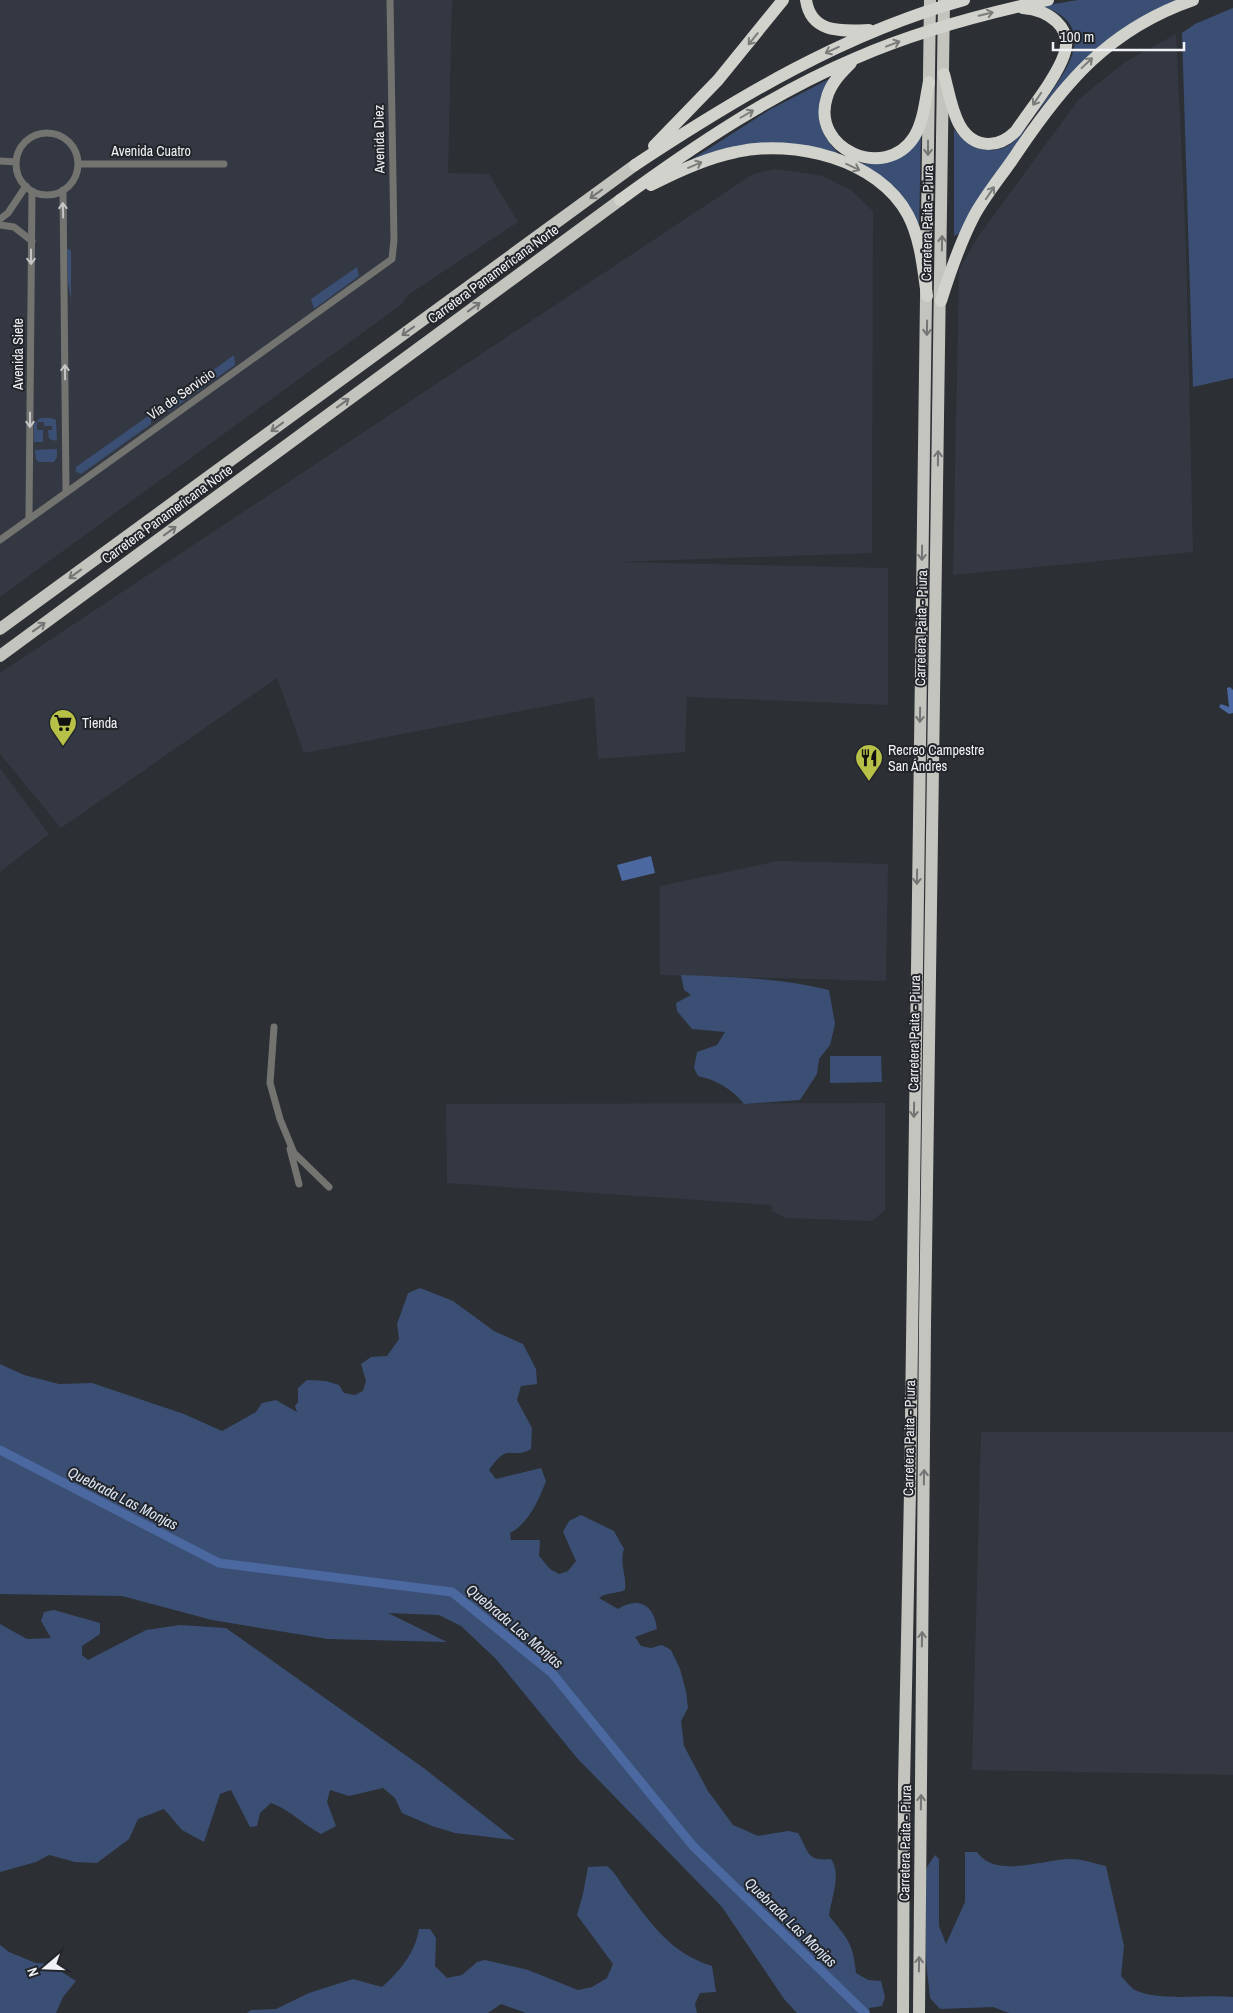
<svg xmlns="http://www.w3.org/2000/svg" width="1233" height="2013" viewBox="0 0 1233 2013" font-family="'Archivo Narrow',sans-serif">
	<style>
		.built { fill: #333842 }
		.green { fill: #3b4f74 }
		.water { fill: #4b69a0 }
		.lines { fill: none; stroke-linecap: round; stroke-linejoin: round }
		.canal { stroke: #4b69a0; stroke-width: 9 }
		.minor { stroke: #737370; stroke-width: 7 }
		.trunk { stroke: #c4c4be; stroke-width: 12 }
		.motorway { stroke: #d1d2cb; stroke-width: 12 }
		.oneway { stroke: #7a7c7a }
		.oneway2 { stroke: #737474 }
		.oneway3 { stroke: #c4c5c6 }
		.labels { text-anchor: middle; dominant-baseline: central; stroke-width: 4; stroke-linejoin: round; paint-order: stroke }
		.street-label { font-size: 14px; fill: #eff1f4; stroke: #22252a }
		.poi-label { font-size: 14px; fill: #eff1f4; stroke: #22252a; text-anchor: start }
		.water-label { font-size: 15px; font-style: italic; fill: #dbe4f5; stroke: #22252a }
	</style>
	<rect width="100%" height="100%" fill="#2c2f34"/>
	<path class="built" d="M0 0H452L448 173 489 174 518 222 408 295 402 304 0 597Z
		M1176 34 1186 245 1193 552 953 575 959 270 977 238 1079 99 1125 62Z
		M775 169 823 176 851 190 873 211 872 553 617 562 888 568V705L687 697 685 752 598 759 594 697 304 753 277 678 61 828 0 754V673L753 174Z
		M0 768 49 834 0 872Z
		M778 861 888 864 886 981 660 975V886Z
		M885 1103V1210L872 1221 786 1218 772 1211V1205L447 1183 446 1104Z
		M981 1432H1233V1775L972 1770Z"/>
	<path class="green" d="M1078 0H1176L1147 15 1068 77 1036 113C1059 80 1107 28 1042 6Z
		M1233 8V378L1193 387 1182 33 1195 24Z
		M833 77C812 109 815 131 842 157L801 147 691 160 769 110Z
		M1028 125 960 233 954 236V129C966 148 992 158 1012 143 1018 138 1023 131 1028 125Z
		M921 135 919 228C898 194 894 182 857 163 888 166 903 161 921 135Z
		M67 249 71 250V299L68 283Z
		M357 267 359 276 314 309 311 299Z
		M234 355 235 365 170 411 161 408Z
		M151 414V424L81 474 76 472V467Z
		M40 418H51L56 420 57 441 49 439 48 430H52V426H44V422H37V430H43V442H34V424Z
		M57 449V457L54 462H39L36 459 35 450Z
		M681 975C731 977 780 978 829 990L835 1024 830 1045 819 1059 817 1074 800 1100 744 1104C731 1088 716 1080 698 1076L694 1068 697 1052 717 1045 725 1032 692 1029 677 1011 676 1003 691 995 684 990Z
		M830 1056H881L882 1082 830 1083Z
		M420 1288 453 1301 494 1331 523 1344 536 1369 537 1384 521 1386 517 1400 532 1428 531 1449C510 1461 510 1440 489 1470L496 1479 541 1468 546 1481C539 1500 528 1524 510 1533L511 1540H540L539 1556 550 1569 559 1574 568 1571 576 1561 563 1532 569 1521 581 1515 614 1531 624 1549C619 1563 627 1576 625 1590 616 1594 607 1592 599 1598L618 1609C639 1596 654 1605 657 1629L635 1637 641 1646 651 1648 662 1645 671 1650 680 1669 686 1691 688 1708 681 1721 684 1746 708 1791 733 1825 758 1836 788 1831 798 1833C809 1851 806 1862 831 1859 842 1874 831 1898 829 1916 848 1939 853 1943 856 1973L868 1980 881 1981 885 1997 882 2006 869 2008 870 2013H797L784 1999 722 1907 577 1758 496 1659 461 1626 439 1615 388 1613 447 1642 328 1639 212 1620 122 1596 0 1594V1364L24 1375 59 1384 92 1383 184 1414 222 1431 256 1412 262 1403 276 1400 297 1412 295 1406 298 1402V1388L307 1380 326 1381 339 1385 344 1393 355 1395 363 1391 366 1381 361 1364 371 1357 387 1356 399 1339 397 1324 408 1293Z
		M54 1610 100 1623V1634L82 1646V1655L88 1660 146 1630 180 1625 226 1628 425 1769 515 1840 455 1833 432 1826 402 1813 395 1798 383 1788 349 1796 330 1790 327 1802 336 1826 321 1834C302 1824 291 1810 271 1803L260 1813 257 1826 250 1827 231 1790 220 1794 204 1842 182 1830 164 1809 138 1819 129 1839 97 1863 75 1862 49 1855 36 1862 0 1872V1624L27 1639 51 1638 41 1621 44 1612Z
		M965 1852H977C996 1880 1045 1858 1072 1859 1083 1859 1096 1864 1106 1866L1124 1946 1121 1976C1125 1980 1130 1987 1135 1990 1161 2002 1204 1994 1233 1997V2013H1009L993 2007 940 2009 930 1998 926 1961V1872L927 1867 935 1855 939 1859V1926L946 1944 965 1902Z
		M607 1866C617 1874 620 1883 628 1893 653 1926 671 1953 712 1966L716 1992 700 1993 695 2004 697 2013H526L501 2004 488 2013H247L251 2010 276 2009 309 1993 353 1979 382 1987C400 1971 415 1953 419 1929H430L436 1938 435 1966 447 1978 462 1975 477 1962 485 1960 528 1970 578 1990 592 1987 607 1978 613 1964 577 1915 583 1894 588 1867Z
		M0 1945 9 1952 36 1963 49 1964 76 1981 63 1997 56 2013H0Z"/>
	<path class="water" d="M1230 687 1233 690V713L1229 714 1219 707 1221 704 1229 707 1227 688Z
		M651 856 655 873 622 881 617 865Z"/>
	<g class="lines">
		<path class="canal" d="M0 1450 219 1563 452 1592 552 1673 693 1846 865 2013"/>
		<path class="minor" d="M16 164a31 31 0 1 1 62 0a31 31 0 1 1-62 0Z
			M0 161 16 162
			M78 164H224
			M63 190 66 491
			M0 219 8 213 26 186
			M0 225 14 227 32 241
			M29 518 32 191
			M0 540 392 259 394 240 390 0
			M274 1027 270 1083 280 1119 294 1153 329 1187
			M290 1149 299 1184"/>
		<path class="trunk" d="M0 629 635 165
			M0 656 620 200
			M903 2013 904 1786 910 1492 930 0
			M919 2013 925 1324 944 0"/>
		<path class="motorway" d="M806 0C811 34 842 31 869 30
			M851 63C841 73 831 83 827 97 810 149 885 182 914 137 924 121 925 100 929 82
			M944 74C951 99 955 144 989 144 1000 144 1008 139 1016 131 1030 110 1056 78 1064 55 1074 27 1048 10 1023 8
			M654 146 718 80 783 0
			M635 165C738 97 845 33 964 0
			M651 185C678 171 706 158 736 152 794 139 878 159 908 215 921 240 923 269 927 296
			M620 200C694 146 771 94 856 58 918 31 982 14 1048 0
			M941 301C950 272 960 243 974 216 986 194 1003 174 1017 153 1064 83 1109 29 1193 0"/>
	</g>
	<defs><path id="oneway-shaft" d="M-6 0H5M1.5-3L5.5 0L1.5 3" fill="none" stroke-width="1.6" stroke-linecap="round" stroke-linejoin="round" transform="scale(1.25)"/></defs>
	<g class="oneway">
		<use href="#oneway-shaft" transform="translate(986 14) rotate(-14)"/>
		<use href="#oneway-shaft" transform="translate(753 39) rotate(129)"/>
		<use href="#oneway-shaft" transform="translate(893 44) rotate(-21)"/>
		<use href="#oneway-shaft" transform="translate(832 50) rotate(155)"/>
		<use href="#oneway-shaft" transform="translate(1087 63) rotate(-43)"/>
		<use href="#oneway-shaft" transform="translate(1037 99) rotate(124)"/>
		<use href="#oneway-shaft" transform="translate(747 114) rotate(-30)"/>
		<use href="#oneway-shaft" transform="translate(695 165) rotate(-23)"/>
		<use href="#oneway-shaft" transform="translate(853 167) rotate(25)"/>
		<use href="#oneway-shaft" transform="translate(990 193) rotate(-56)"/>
	</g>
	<g class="oneway2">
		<use href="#oneway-shaft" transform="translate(928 148) rotate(90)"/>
		<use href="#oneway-shaft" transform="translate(596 194) rotate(144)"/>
		<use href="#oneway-shaft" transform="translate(942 243) rotate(-89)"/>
		<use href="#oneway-shaft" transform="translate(474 307) rotate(-36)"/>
		<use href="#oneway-shaft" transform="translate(927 328) rotate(91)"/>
		<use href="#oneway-shaft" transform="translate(408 331) rotate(144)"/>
		<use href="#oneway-shaft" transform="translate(343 403) rotate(-36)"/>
		<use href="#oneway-shaft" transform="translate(277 427) rotate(144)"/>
		<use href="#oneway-shaft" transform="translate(938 458) rotate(-89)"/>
		<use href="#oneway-shaft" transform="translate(170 531) rotate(-36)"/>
		<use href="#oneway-shaft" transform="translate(922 553) rotate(91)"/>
		<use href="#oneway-shaft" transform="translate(75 574) rotate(144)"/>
		<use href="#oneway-shaft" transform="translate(39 627) rotate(-36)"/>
		<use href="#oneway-shaft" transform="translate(920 715) rotate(91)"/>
		<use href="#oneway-shaft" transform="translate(917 877) rotate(91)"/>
		<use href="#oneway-shaft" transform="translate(914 1110) rotate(91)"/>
		<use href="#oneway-shaft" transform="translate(924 1477) rotate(-89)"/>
		<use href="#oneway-shaft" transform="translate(922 1639) rotate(-89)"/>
		<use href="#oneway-shaft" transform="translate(921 1802) rotate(-89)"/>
		<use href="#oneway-shaft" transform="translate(919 1964) rotate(-89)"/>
	</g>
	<g class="oneway3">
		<use href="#oneway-shaft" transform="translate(63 210) rotate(-91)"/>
		<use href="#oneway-shaft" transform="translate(31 257) rotate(90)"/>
		<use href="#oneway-shaft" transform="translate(65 372) rotate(-91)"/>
		<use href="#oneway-shaft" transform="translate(30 420) rotate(90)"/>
	</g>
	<defs>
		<symbol id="supermarket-pin" viewBox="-11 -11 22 30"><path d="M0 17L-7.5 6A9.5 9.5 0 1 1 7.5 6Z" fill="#b7c147" stroke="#22252a"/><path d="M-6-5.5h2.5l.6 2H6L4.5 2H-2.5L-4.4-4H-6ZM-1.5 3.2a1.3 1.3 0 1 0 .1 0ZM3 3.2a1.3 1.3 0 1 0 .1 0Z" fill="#111"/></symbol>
		<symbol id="restaurant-pin" viewBox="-11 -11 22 30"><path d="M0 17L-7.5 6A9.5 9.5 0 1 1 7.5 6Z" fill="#b7c147" stroke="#22252a"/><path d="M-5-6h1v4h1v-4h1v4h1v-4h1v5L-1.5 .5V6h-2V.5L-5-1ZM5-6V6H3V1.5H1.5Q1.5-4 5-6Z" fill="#111"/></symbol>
	</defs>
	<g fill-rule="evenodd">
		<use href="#supermarket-pin" x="47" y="707" width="32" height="43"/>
		<use href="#restaurant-pin" x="853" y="742" width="32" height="43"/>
	</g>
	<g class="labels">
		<g class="street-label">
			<text transform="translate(379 139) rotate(-91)">Avenida Diez</text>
			<text x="151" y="151">Avenida Cuatro</text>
			<text transform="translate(927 223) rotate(-89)">Carretera Paita - Piura</text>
			<text transform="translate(493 274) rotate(-36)">Carretera Panamericana Norte</text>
			<text transform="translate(18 354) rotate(-90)">Avenida Siete</text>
			<text transform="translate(181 394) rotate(-35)">Vía de Servicio</text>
			<text transform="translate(167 514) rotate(-36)">Carretera Panamericana Norte</text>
			<text transform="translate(921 628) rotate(-89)">Carretera Paita - Piura</text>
			<text transform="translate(914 1033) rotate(-89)">Carretera Paita - Piura</text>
			<text transform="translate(909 1438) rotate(-89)">Carretera Paita - Piura</text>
			<text transform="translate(905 1843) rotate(-89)">Carretera Paita - Piura</text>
		</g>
		<g class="poi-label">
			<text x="82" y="723">Tienda</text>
			<text x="888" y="750">Recreo Campestre<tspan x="888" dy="16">San Ándres</tspan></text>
		</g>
		<g class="water-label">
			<text transform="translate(123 1498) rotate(27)">Quebrada Las Monjas</text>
			<text transform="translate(515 1626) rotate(40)">Quebrada Las Monjas</text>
			<text transform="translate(791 1922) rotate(44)">Quebrada Las Monjas</text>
		</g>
	</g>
	<g transform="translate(45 1968) rotate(251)" stroke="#22252a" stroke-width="4" paint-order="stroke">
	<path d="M0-4L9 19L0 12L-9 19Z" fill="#eff1f4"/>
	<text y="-8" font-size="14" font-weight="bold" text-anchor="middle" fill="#eff1f4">N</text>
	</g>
	<path d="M1053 42v8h131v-8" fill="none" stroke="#eff1f4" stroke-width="2.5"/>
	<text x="1060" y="42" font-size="15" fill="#eff1f4" stroke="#22252a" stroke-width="4" paint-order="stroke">100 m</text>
</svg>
